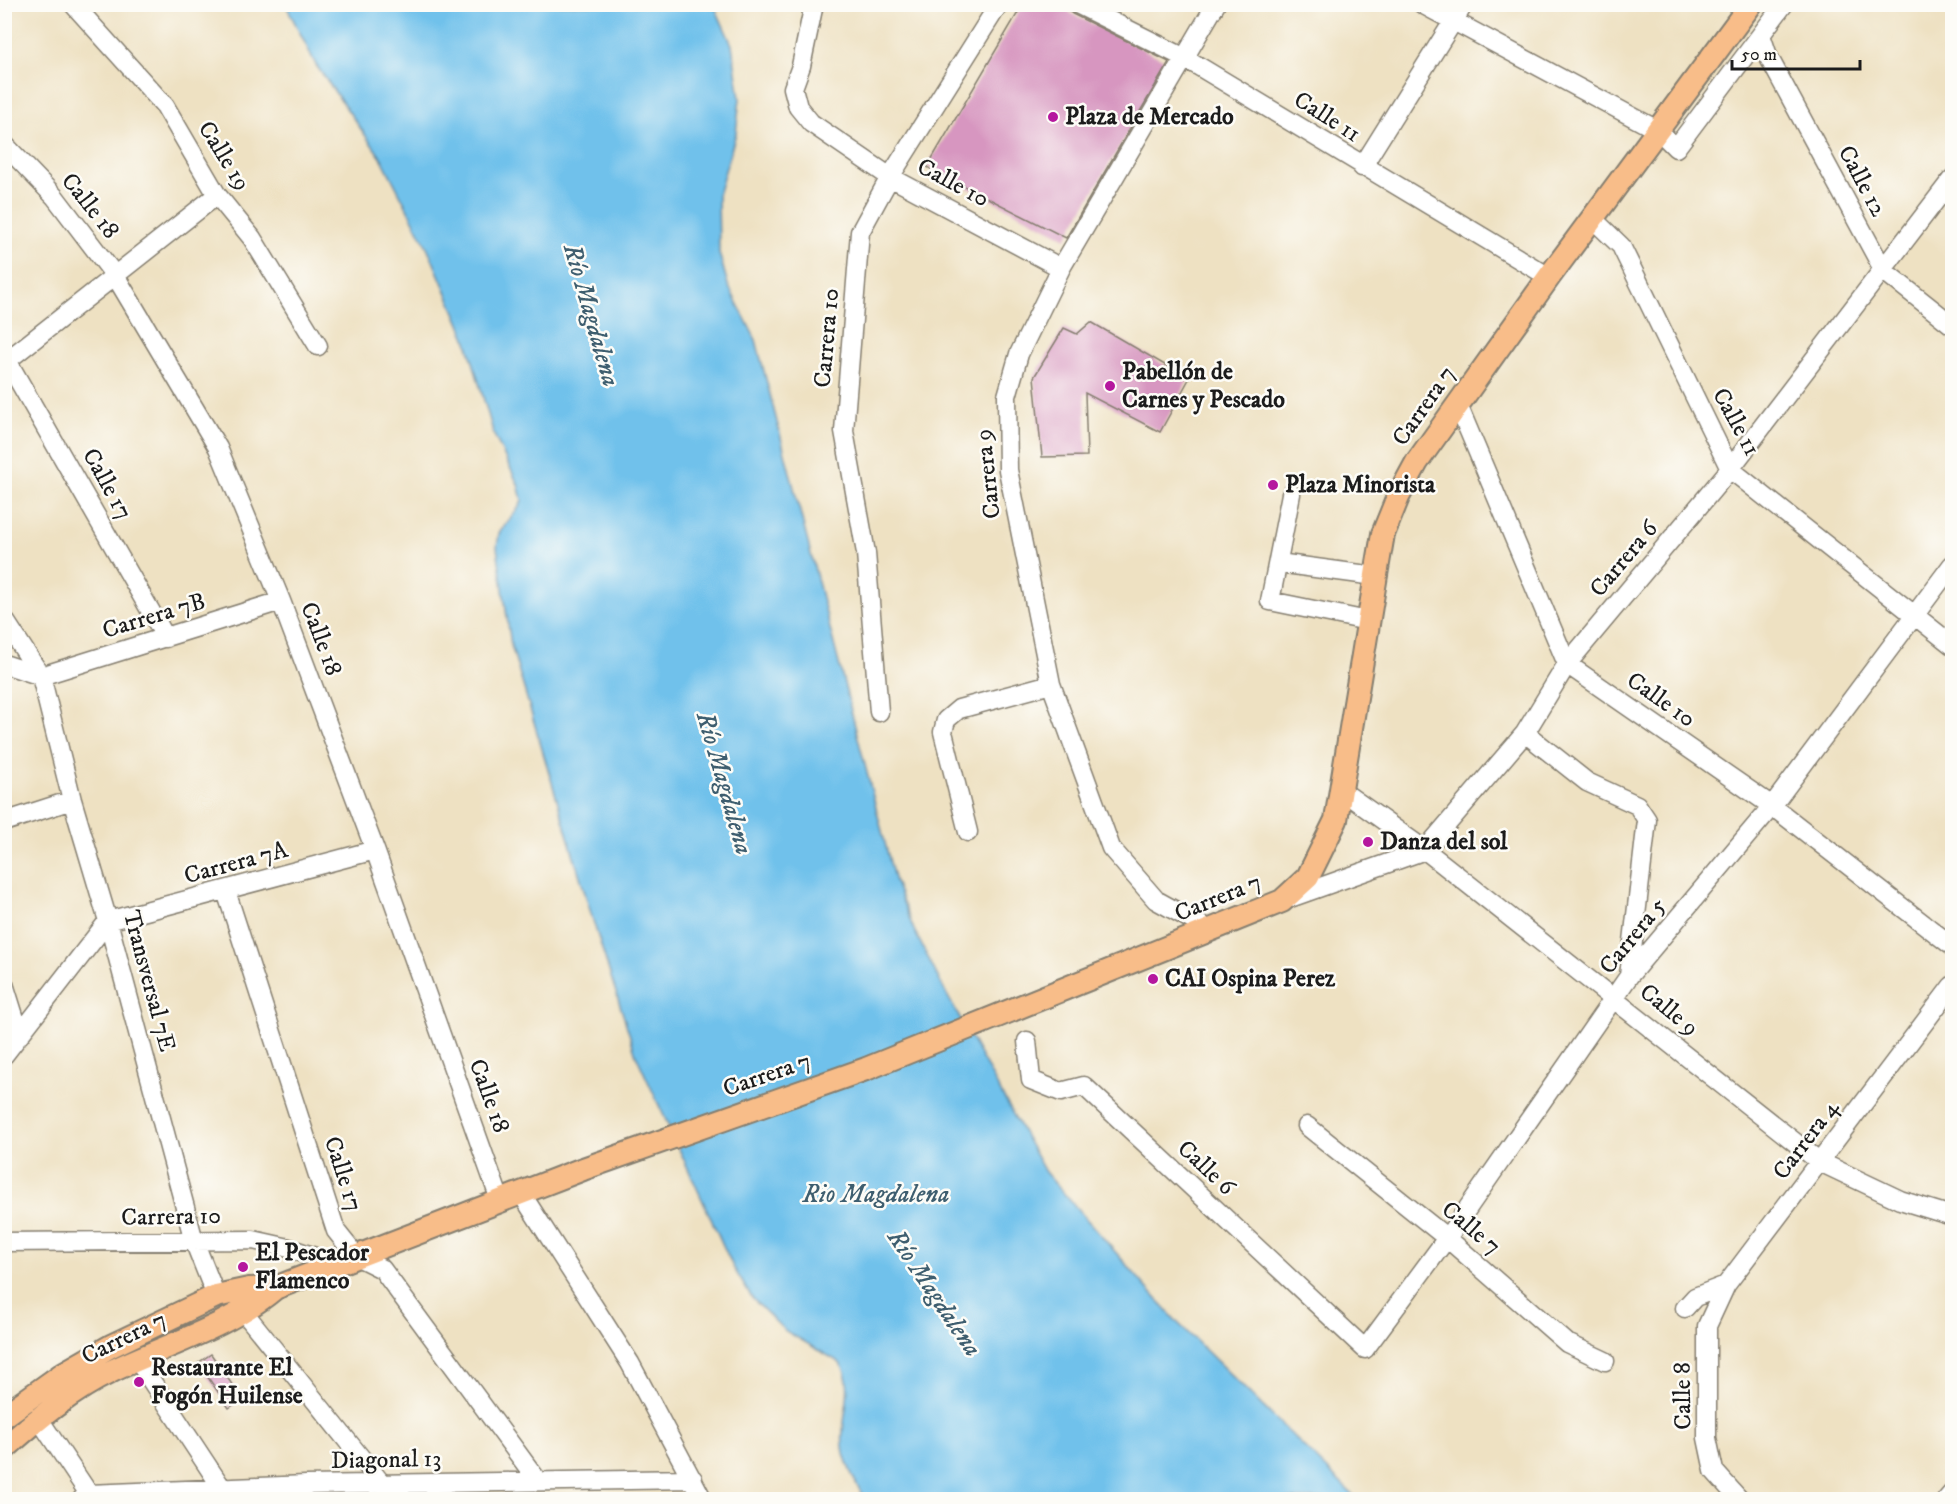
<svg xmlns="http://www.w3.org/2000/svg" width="1957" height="1504" viewBox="0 0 1957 1504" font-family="'IM FELL DW Pica',serif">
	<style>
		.water { fill: #70c1eb; stroke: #466e84; stroke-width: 1.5 }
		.building { fill: #d796c0 }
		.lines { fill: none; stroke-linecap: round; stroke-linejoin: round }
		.minor-casing { stroke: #857e6f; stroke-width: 21 }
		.major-casing { stroke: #857e6f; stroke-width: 26 }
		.minor { stroke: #fff; stroke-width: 18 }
		.major { stroke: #f8bd89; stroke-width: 22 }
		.poi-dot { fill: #b5179e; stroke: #fdfcf7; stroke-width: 2 }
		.labels { text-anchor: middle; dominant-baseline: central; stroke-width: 5; stroke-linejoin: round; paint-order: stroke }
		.poi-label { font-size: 24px; font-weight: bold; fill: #1c1c1c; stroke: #fdfcf7; text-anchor: start }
		.street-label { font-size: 24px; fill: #1c1c1c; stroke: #fdfcf7 }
		.water-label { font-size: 26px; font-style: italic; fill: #3e5e6f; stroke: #fdfcf7 }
	</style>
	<rect width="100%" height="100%" fill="#fdfcf7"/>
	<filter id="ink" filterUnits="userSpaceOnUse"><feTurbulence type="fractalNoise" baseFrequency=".0167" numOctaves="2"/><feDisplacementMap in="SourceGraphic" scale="12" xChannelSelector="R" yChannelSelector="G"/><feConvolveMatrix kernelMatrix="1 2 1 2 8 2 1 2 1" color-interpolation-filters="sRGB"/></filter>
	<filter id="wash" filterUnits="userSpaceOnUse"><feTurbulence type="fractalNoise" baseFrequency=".008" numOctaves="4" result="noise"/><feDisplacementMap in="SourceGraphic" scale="24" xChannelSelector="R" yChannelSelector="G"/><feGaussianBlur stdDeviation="1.35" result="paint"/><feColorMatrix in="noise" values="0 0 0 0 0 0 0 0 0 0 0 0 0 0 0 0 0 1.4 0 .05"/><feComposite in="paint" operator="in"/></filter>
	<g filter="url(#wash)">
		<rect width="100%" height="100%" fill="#eee1c2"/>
		<path class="water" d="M286 5H714L732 45 740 98 736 133 718 195 719 253 728 285 756 340 895 882 914 930 947 995 1045 1172 1177 1322 1357 1499H866C857 1487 848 1468 844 1453 837 1423 859 1387 839 1362L784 1330 752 1298 733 1267 636 1055 595 927 511 645 497 547 499 533 520 506 522 500 518 484 494 435 466 338 428 249 382 159 316 65Z"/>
		<g id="blocks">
			<path class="building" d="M1023 4H1062L1072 14 1169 62 1066 238 927 167Z
				M1091 322 1189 379 1160 432 1085 393 1087 456 1042 457 1034 377 1064 328 1077 334Z
				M211 1354 242 1399 229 1408 198 1363Z"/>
		</g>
	</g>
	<g filter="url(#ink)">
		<use href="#blocks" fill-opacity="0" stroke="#857e6f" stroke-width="1.5"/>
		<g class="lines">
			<defs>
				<path id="minor" d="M73 4 165 106 217 195 252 238 318 346
					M814 4 801 66 793 88 798 107 811 123 890 177 1061 268
					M1077 4 1185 58 1549 277
					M1422 4 1659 131 1676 148 1784 4
					M1761 35 1768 56 1884 271 1952 325
					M4 144 55 197 116 277 218 448 281 601 375 850 500 1200
					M1362 167 1464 4
					M1593 219 1621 246 1730 469 1952 645
					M4 355 166 638
					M4 363 217 195
					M1458 405 1567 664 1772 806 1952 946
					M1291 494 1270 601 1368 621
					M1278 563 1375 576
					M4 619 41 676 72 800 108 921 194 1241 216 1296
					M4 664 41 676
					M41 676 281 601
					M879 712 866 553 844 431 860 232 890 177 999 4
					M1525 733 1587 782 1637 805 1647 820 1629 976
					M1342 791 1425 850 1820 1162 1900 1200 1952 1216
					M4 822 72 800
					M968 832 943 732 946 720 959 709 1051 684
					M226 891 336 1231 356 1256 382 1269 538 1481
					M1287 899 1425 850 1525 733 1567 664 1730 469 1952 179
					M1210 930 1156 900 1111 848 1051 684 1008 470 1007 396 1019 354 1061 268 1216 4
					M4 984 20 1035
					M1027 1041 1031 1080 1061 1092 1084 1086 1365 1349 1447 1238 1629 976 1772 806 1952 565
					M4 1055 108 921 375 850
					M1307 1126 1447 1238 1567 1343 1605 1361
					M521 1193 630 1363 703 1500
					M4 1242 253 1240 289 1248 335 1264
					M1726 1285 1707 1326V1438L1714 1471 1740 1500
					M1685 1308 1695 1297 1726 1285 1952 986
					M243 1311 382 1484
					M137 1359 222 1488
					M39 1419 89 1494
					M81 1500 89 1494 306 1485 693 1479
					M1946 1500 1952 1493"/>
				<path id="major" d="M4 1416 64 1373 111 1346 216 1296 249 1289 275 1288 583 1169 866 1069 1282 901 1308 877 1336 820 1377 569 1383 534 1398 497 1417 462 1549 277 1751 4
					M4 1449C36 1420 72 1390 112 1371 166 1345 229 1327 275 1288"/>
			</defs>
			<use href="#minor" class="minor-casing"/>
			<use href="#major" class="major-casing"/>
			<use href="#minor" class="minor"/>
			<use href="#major" class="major"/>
		</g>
	</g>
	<g class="poi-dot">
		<circle cx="1053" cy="117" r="6"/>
		<circle cx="1110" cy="386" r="6"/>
		<circle cx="1273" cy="485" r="6"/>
		<circle cx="1368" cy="842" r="6"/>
		<circle cx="1153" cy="979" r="6"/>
		<circle cx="243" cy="1267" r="6"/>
		<circle cx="139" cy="1382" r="6"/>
	</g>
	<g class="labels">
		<g class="poi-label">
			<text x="1065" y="117">Plaza de Mercado</text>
			<text x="1122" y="372">Pabellón de<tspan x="1122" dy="28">Carnes y Pescado</tspan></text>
			<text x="1285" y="485">Plaza Minorista</text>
			<text x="1380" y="842">Danza del sol</text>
			<text x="1165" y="979">CAI Ospina Perez</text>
			<text x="255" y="1253">El Pescador<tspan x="255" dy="28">Flamenco</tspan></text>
			<text x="151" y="1368">Restaurante El<tspan x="151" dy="28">Fogón Huilense</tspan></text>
		</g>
		<g class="street-label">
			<text transform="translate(1327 117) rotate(32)">Calle 11</text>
			<text transform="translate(224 156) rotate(58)">Calle 19</text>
			<text transform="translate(1862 181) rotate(62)">Calle 12</text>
			<text transform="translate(953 183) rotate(28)">Calle 10</text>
			<text transform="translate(90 206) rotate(51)">Calle 18</text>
			<text transform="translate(827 338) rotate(-85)">Carrera 10</text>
			<text transform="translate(1424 406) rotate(-55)">Carrera 7</text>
			<text transform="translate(1736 422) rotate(61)">Calle 11</text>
			<text transform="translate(988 474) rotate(-96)">Carrera 9</text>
			<text transform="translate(107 484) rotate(61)">Calle 17</text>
			<text transform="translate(1624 559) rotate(-50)">Carrera 6</text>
			<text transform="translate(154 616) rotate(-17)">Carrera 7B</text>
			<text transform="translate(321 639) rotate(69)">Calle 18</text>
			<text transform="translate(1661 700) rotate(35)">Calle 10</text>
			<text transform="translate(236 863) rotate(-15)">Carrera 7A</text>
			<text transform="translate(1218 898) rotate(-22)">Carrera 7</text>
			<text transform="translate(1633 936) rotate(-51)">Carrera 5</text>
			<text transform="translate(149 981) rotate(75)">Transversal 7E</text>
			<text transform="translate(1669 1010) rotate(39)">Calle 9</text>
			<text transform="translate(767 1075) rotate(-19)">Carrera 7</text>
			<text transform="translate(489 1096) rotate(70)">Calle 18</text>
			<text transform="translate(1806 1140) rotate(-53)">Carrera 4</text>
			<text transform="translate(1206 1168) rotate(43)">Calle 6</text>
			<text transform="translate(343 1174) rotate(72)">Calle 17</text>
			<text transform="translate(171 1217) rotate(-1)">Carrera 10</text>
			<text transform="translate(1471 1228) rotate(40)">Calle 7</text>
			<text transform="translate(124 1338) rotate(-26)">Carrera 7</text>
			<text transform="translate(1683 1396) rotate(-91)">Calle 8</text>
			<text transform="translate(386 1460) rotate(-1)">Diagonal 13</text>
		</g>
		<g class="water-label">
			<text transform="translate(591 315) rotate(74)">Río Magdalena</text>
			<text transform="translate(724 783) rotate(74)">Río Magdalena</text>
			<text x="876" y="1194">Rio Magdalena</text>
			<text transform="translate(934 1293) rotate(56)">Río Magdalena</text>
		</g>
	</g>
	<rect width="1957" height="1504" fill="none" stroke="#fdfcf7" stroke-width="24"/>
	<path d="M1732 60v9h128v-9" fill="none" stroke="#1c1c1c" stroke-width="3"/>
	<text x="1741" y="60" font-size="18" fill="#1c1c1c" stroke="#fdfcf7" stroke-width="4.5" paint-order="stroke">50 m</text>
</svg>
